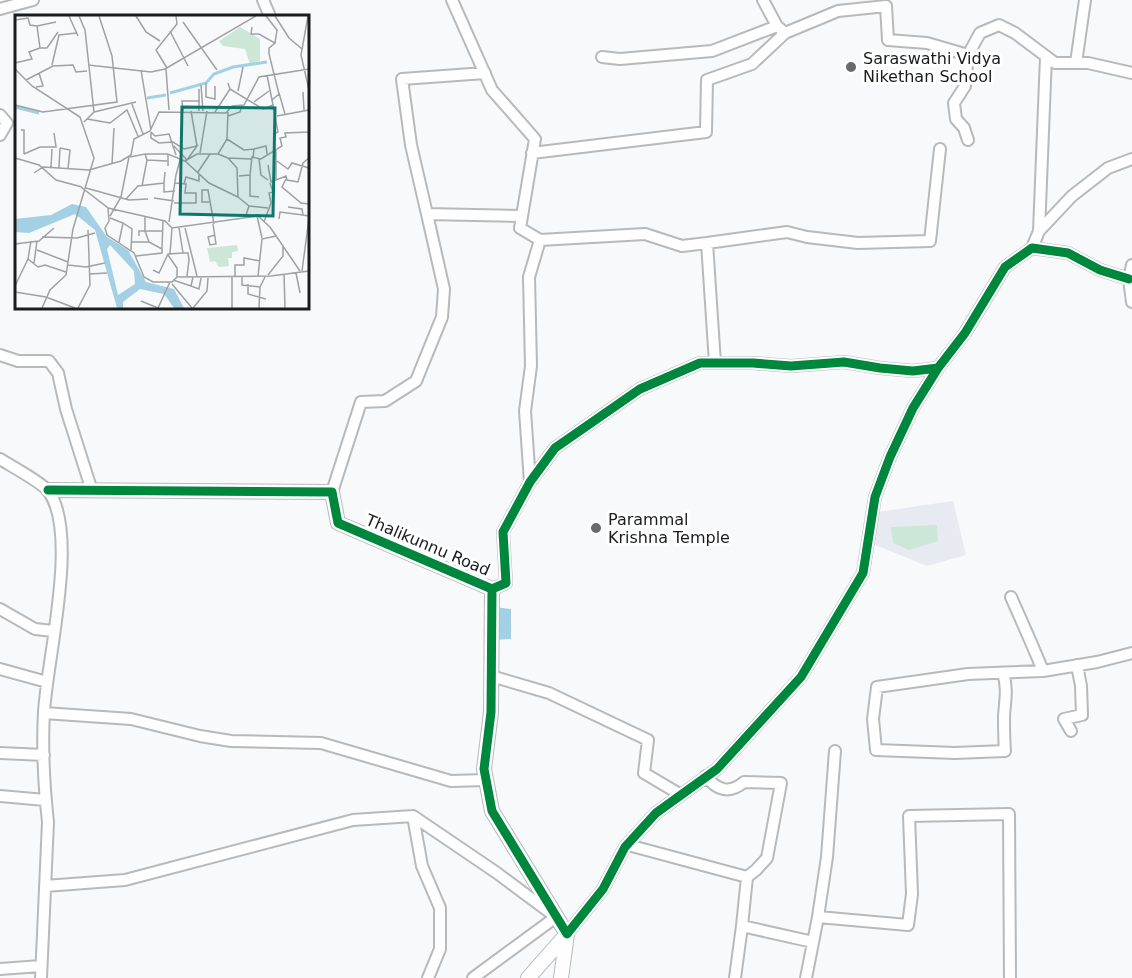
<svg xmlns="http://www.w3.org/2000/svg" width="1132" height="978" viewBox="0 0 1132 978" font-family="'DejaVu Sans',sans-serif">
	<style>
		.built { fill: #e7eaf1 }
		.green { fill: #cce6d8 }
		.water { fill: #a4d0e5 }
		.lines { fill: none; stroke-linecap: round; stroke-linejoin: round }
		.minor-casing { stroke: #b8b9ba; stroke-width: 14 }
		.tertiary-casing { stroke: #b8b9ba; stroke-width: 16 }
		.minor { stroke: #fefefe; stroke-width: 10 }
		.tertiary { stroke: #fefefe; stroke-width: 14 }
		.cycleway-casing { stroke: #fff; stroke-width: 13 }
		.cycleway { stroke: #00873e; stroke-width: 9 }
		.poi-dot { fill: #68696b; stroke: #fff; stroke-width: 2 }
		.labels { text-anchor: middle; dominant-baseline: central; stroke-width: 6; stroke-linejoin: round; paint-order: stroke }
		.poi-label { font-size: 16px; fill: #1b1c1d; stroke: #fff; text-anchor: start }
		.street-label { font-size: 16px; fill: #1b1c1d; stroke: #fff }
		.inset-river { fill: none; stroke: #a4d0e5; stroke-width: 3 }
		.inset-road { fill: none; stroke: #9fa1a2; stroke-width: 1.5 }
		.view { fill: #0f766e; fill-opacity: 0.15; stroke: #0f766e; stroke-width: 3 }
		.inset-edge { fill: none; stroke: #1b1c1d; stroke-width: 3 }
	</style>
	<rect width="100%" height="100%" fill="#f7f9fb"/>
	<path class="built" d="M953 501 966 555 927 566 873 544 871 513Z"/>
	<path class="green" d="M937 525 938 541 909 550 893 543 891 527Z"/>
	<path class="water" d="M495 607 511 609V639L494 640Z"/>
	<g class="lines">
		<defs>
			<path id="minor" d="M263 0 269 14
				M452 0 492 90 535 139 520 228 540 240 645 234 682 246 707 243 715 363
				M0 9 33 0
				M777 26 785 33 838 11 886 6 888 40 927 43 968 55 980 33 999 25 1015 33 1055 63H1088L1132 73
				M602 57 620 59 712 51 777 26 763 0
				M1076 63 1085 0
				M0 115 7 123 0 135
				M968 140 964 128 956 119 954 103 965 86 968 55
				M532 153 706 132 707 80 752 64 785 33
				M427 214 411 145 402 79 485 73
				M1039 231 1072 196 1108 168 1132 159
				M707 243 787 232 807 237 858 243 930 241 940 149
				M1032 248 1039 231 1046 57
				M1132 265 1129 279 1132 302
				M0 355 18 361H49L58 373 66 409 92 491
				M0 459C11 466 43 483 49 492 79 535 47 659 44 712 42 748 44 786 48 822L41 978
				M530 482 525 411 531 366 529 277 540 240
				M332 492 361 402 385 401 416 381 442 317 444 289 427 214 522 216
				M492 589 506 583 503 532 530 482 555 448 640 389 700 363H753L791 366 844 362 880 368 913 371 938 368 965 333 1005 267 1032 248 1068 253 1100 270 1129 279
				M1011 597C1022 622 1033 646 1043 671
				M0 609 35 629 53 631
				M0 669 47 682
				M1003 673C1008 688 1005 701 1004 716 1004 728 1004 739 1005 751L955 753 876 750 873 719 877 687 968 674 1043 671 1097 662 1132 653
				M491 676 549 693 648 740 644 773 681 795
				M44 713 131 719 200 736 231 741 321 743 451 781 486 780
				M1071 731 1064 719 1082 715 1081 686 1077 665
				M0 753 44 755
				M706 776C717 791 730 794 744 782L781 783 767 858 756 870 747 877 742 926 813 942
				M0 796 45 800
				M628 845 747 877
				M45 886 125 880 353 820 413 816
				M818 917 827 857 835 751
				M567 934 603 889 625 847 656 813 717 769 801 677 863 573 875 497 890 457 913 408 938 368
				M0 969 41 966
				M428 978 440 949V908L422 866 413 816 497 873 556 917 473 978
				M735 978 742 926
				M806 978 818 917 908 925 912 894 909 816 1009 814 1010 978"/>
			<path id="tertiary" d="M48 490 332 492 338 523 492 589 491 712 484 769 492 811 567 934
				M528 978 567 934 561 978"/>
		</defs>
		<use href="#minor" class="minor-casing"/>
		<use href="#tertiary" class="tertiary-casing"/>
		<use href="#minor" class="minor"/>
		<use href="#tertiary" class="tertiary"/>
		<defs>
			<path id="cycleway" d="M48 490 332 492 338 523 492 589 491 712 484 769 492 811 567 934 603 889 625 847 656 813 717 769 801 677 863 573 875 497 890 457 913 408 938 368
				M492 589 506 583 503 532 530 482 555 448 640 389 700 363H753L791 366 844 362 880 368 913 371 938 368 965 333 1005 267 1032 248 1068 253 1100 270 1129 279"/>
		</defs>
		<use href="#cycleway" class="cycleway-casing"/>
		<use href="#cycleway" class="cycleway"/>
	</g>
	<g class="poi-dot">
		<circle cx="851" cy="67" r="6"/>
		<circle cx="596" cy="528" r="6"/>
	</g>
	<g class="labels">
		<g class="poi-label">
			<text x="863" y="58">Saraswathi Vidya<tspan x="863" dy="18">Nikethan School</tspan></text>
			<text x="608" y="519">Parammal<tspan x="608" dy="18">Krishna Temple</tspan></text>
		</g>
		<g class="street-label">
			<text transform="translate(428 545) rotate(23)">Thalikunnu Road</text>
		</g>
	</g>
	<g transform="translate(15 15)">
		<rect width="294" height="294" fill="#f7f9fb"/>
		<path d="M225 12 245 24V46L235 49 230 34 208 31 204 26ZM222 230 223 236 217 237V243H213L214 251 204 252 200 246 195 247 192 233Z" fill="#cce6d8"/>
		<path d="M57 189 71 192 92 222 113 235 131 267 159 274 169 293H159L149 279 125 274 108 287V293H102L80 215 60 199 14 218 0 217V204L36 200ZM95 230 119 256 120 269 103 280 92 234Z" fill="#a4d0e5" fill-rule="evenodd"/>
		<path class="inset-river" d="M155 78 191 68 199 59 218 52 252 47M132 83 151 80M0 92 24 98"/>
		<path class="inset-road" d="M54 1 63 21M64 1 70 15 79 97 69 107M121 1 131 17 145 26M251 1 262 15 260 28M260 1 274 23 287 34M293 1 286 40 294 75M0 5 13 3 15 10 22 11 41 7M168 7 202 55M155 16 173 51M25 33H32L43 17M0 48 17 44 14 37 25 33 22 11M37 50 44 20 62 18M73 50 136 57 150 54 241 1M152 53 141 35 162 9 161 1M0 54 17 71 65 102 79 143 58 214 51 260 35 275 27 293M151 54 154 95M126 55 136 115M252 60 257 85M11 65 38 51 58 50 61 57 72 56M191 68V82L200 84V71M213 68 215 74 248 94 258 90 257 85 264 79 254 39V33L260 28 244 19H236L237 12M186 70 188 96M21 72 28 71 24 58M223 76 228 52M288 77 289 95M264 78 270 99M239 87 254 76M117 89 128 119M0 90 28 97 102 87 97 41 84 1M168 96 167 86H185M176 96 182 131M184 96V74M79 97 121 87M200 97 215 74M213 97 212 124 203 139H182L170 146 194 168 223 182M213 101 225 97 227 90M262 101 294 95M72 104 95 108 112 95 123 121M6 115H9V139M136 117V123L144 128 158 127 169 134 182 131 172 145 159 131M136 117 140 121 154 119 161 140M258 119 263 117 258 90M212 124 229 135 239 134 238 143M45 133 55 135 53 154M239 134 251 131 252 139M185 138 192 96M9 139 25 132H41L39 118M130 139H153M203 139 213 143 222 153 223 182 234 191 231 200M115 142 130 139 132 145M0 143 24 150 41 165 67 172M213 143 236 144M244 144 246 160 253 165M262 146 273 154 277 148 294 153M97 149 99 113M253 150 256 167 271 161 272 165 283 167 288 148 294 143M153 151V139L170 146 165 145 161 160 154 207M36 152 37 134M44 153 45 133M183 157 195 139M19 158 28 152 74 155 106 146 116 140 119 124 135 116 144 97 211 98 217 91 229 90 244 62 294 54M235 160V181L244 182M224 161 235 160 237 142 246 144 267 131 265 123 271 122 270 118 294 117M261 164V135M271 164 267 172 286 188 294 189M149 168V177L160 176M169 169 171 162 184 166V160M127 171 132 145 152 146M66 172 93 193 94 206 90 213 92 220 119 238 129 262 138 267H157L162 262 256 261 294 256M71 173 114 185 133 184M139 183 159 186M111 184 123 171 149 168 150 157M194 187H187V175H193L199 209M159 188H181V178H170L171 169 160 168M234 191 253 193M273 192 287 194 288 200 294 201M93 193 150 206 157 213 243 201 255 212 285 256M95 201 106 182 114 142M242 201 247 223M130 202V216H147M95 203 108 208 104 227M264 204 265 197 288 200M249 207 256 188 254 178 258 177 255 168M108 208 117 214 116 235M198 209 201 229 195 230 193 222 200 220M170 213 182 261M124 221V216H130L134 227M27 222 62 223 80 218M116 227H134L147 234 148 205M0 229 24 226 39 213M22 235 53 247M168 238H173L174 245 172 261M155 239 157 213M153 240 162 253V262M121 241 147 238V234M13 244 23 252 30 250 51 257M13 244 16 226M19 248 22 226M53 250 71 252 90 248M138 255 144 258 153 239 168 238 164 213M287 256 294 203M281 258 285 278M74 259 92 258M269 259 270 293M253 260 268 241V231M220 261V250H229V243L245 246M227 261V270L245 272M243 261 247 224 261 221M158 265 176 271 178 262M157 269 177 293M233 269V279L251 284M0 271 13 244M176 271 184 274 186 263M0 277 31 282 60 293M126 286 143 293 155 267M63 293 75 270 73 215M178 293 192 276 193 263M217 293V262M244 293 245 272 250 262"/>
		<path class="view" d="M167 92 260 93 258 201 165 199Z"/>
		<rect width="294" height="294" class="inset-edge"/>
	</g>
</svg>
